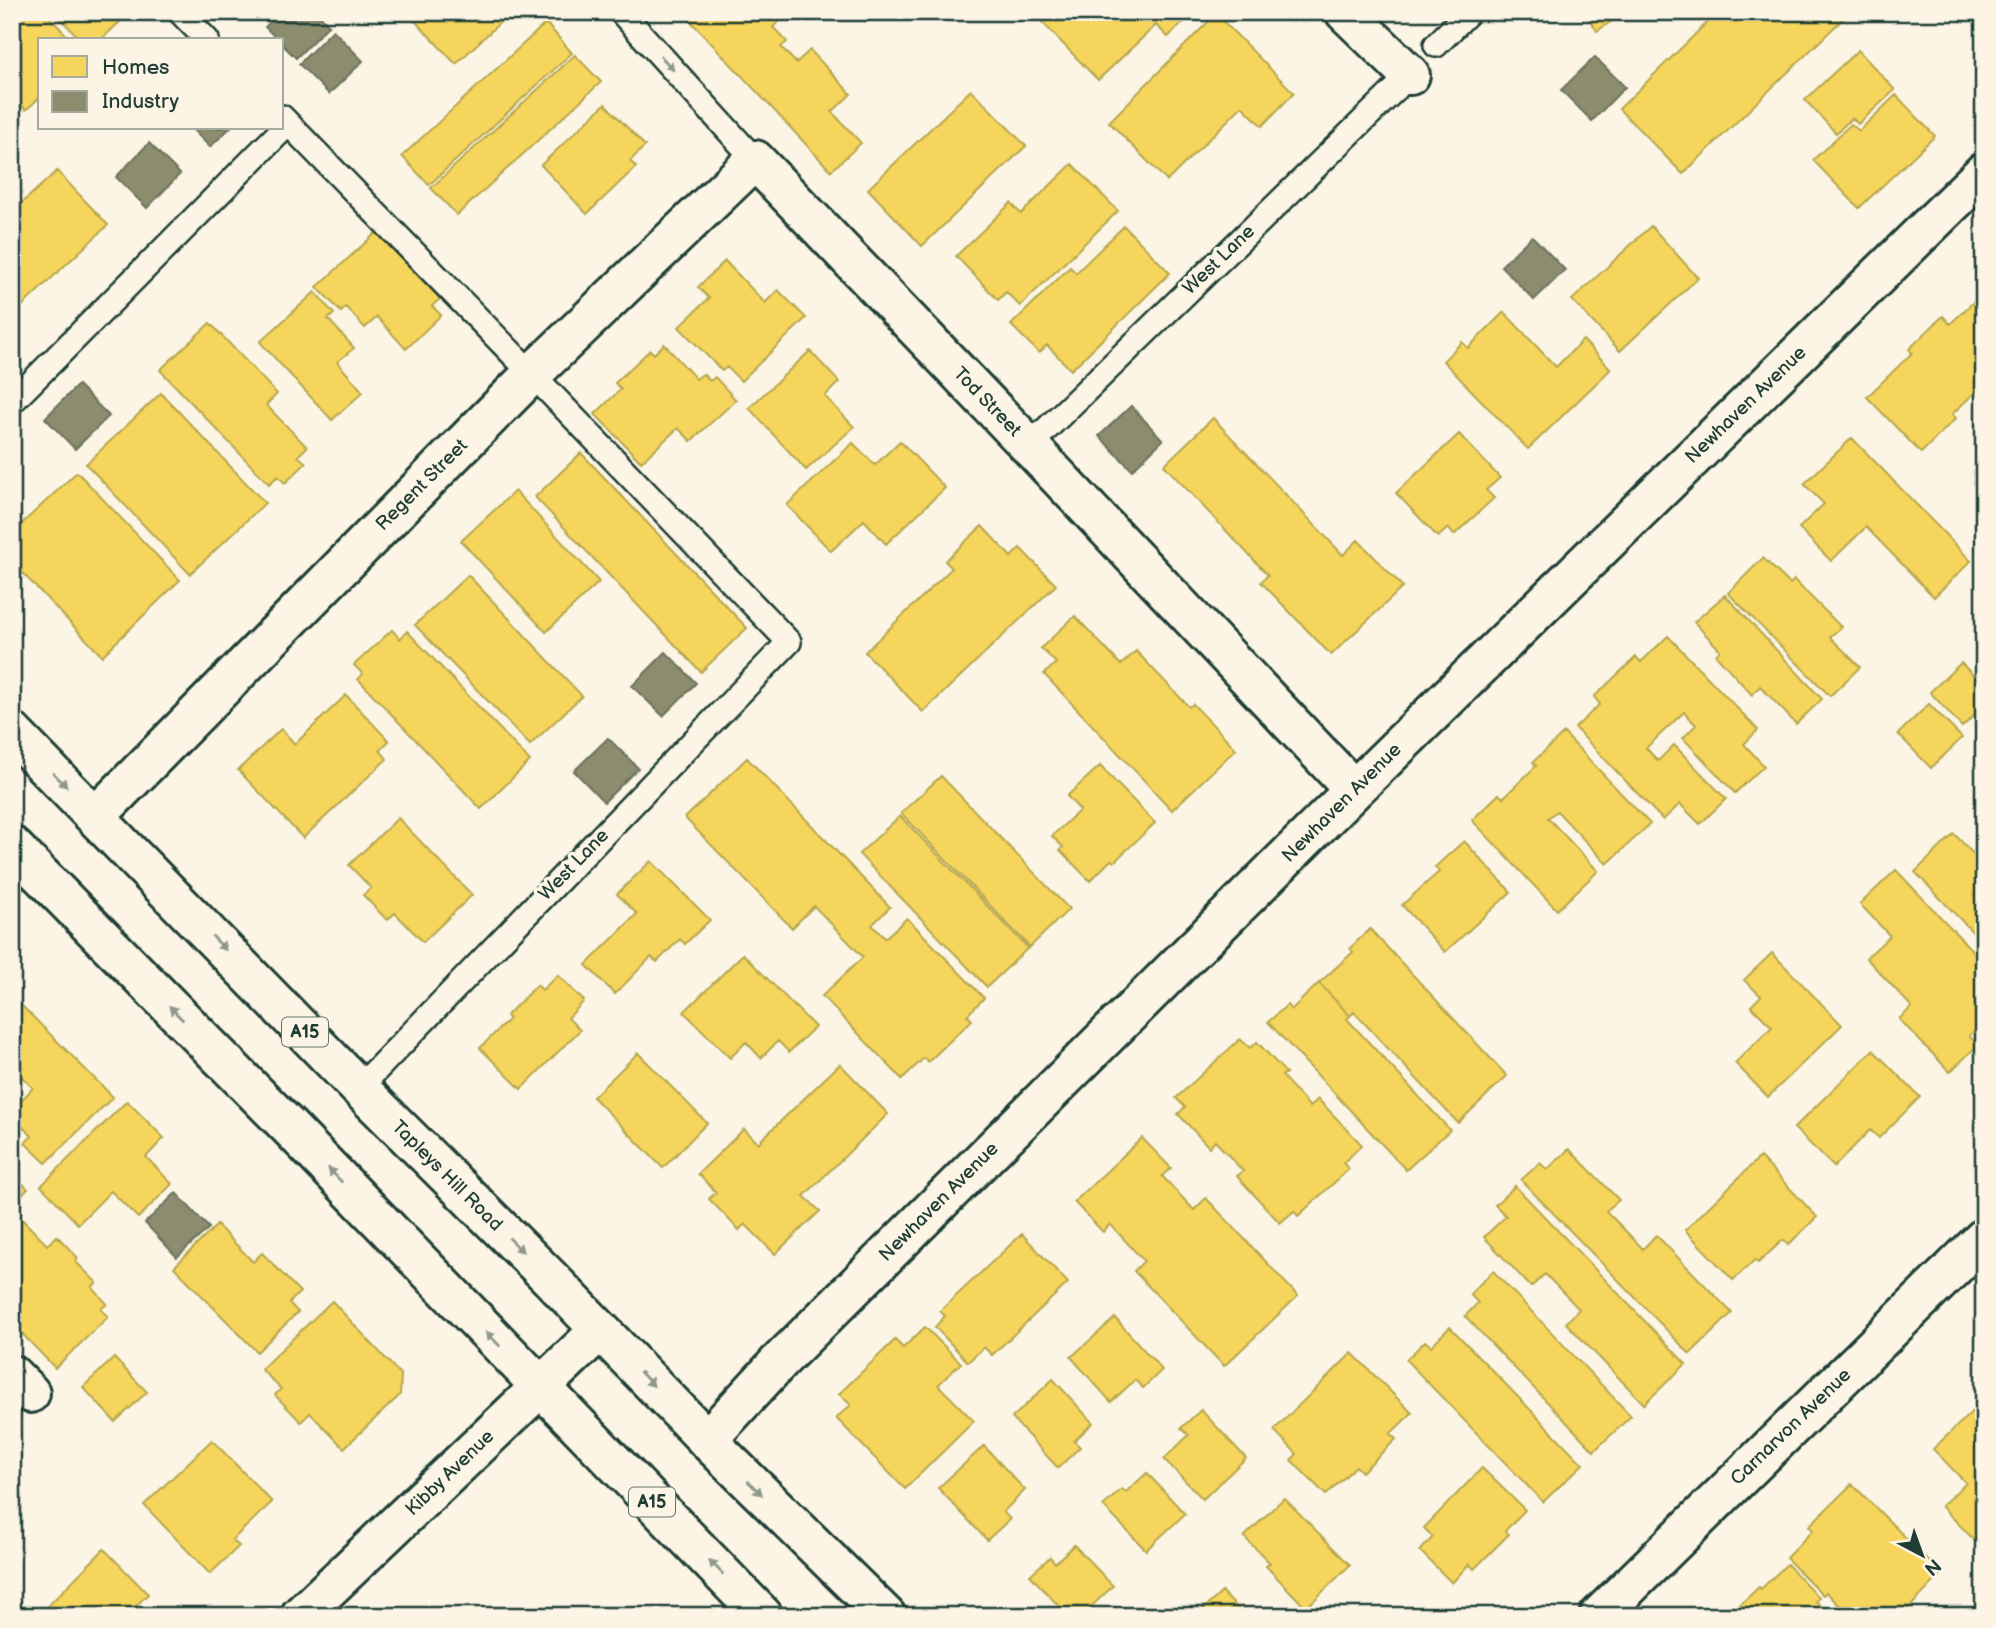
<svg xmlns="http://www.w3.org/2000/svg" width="1996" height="1628" viewBox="0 0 1996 1628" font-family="'Balsamiq Sans',sans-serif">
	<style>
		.homes { fill: #f6d55c; stroke: #b6a750; stroke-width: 2 }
		.industry { fill: #8c8c6e; stroke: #6b745d; stroke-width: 2 }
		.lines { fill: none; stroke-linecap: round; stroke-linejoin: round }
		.service-casing { stroke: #1f3d34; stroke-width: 28 }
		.minor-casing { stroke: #1f3d34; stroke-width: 44 }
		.primary-casing { stroke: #1f3d34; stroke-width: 44 }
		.service { stroke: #fcf5e5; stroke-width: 23 }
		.minor { stroke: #fcf5e5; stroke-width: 38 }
		.primary { stroke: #fcf5e5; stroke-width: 38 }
		.oneway { fill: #8e998c }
		.labels { text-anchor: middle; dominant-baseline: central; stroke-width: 7; stroke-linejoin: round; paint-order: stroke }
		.shield { fill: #fcf5e5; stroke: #617469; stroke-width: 2 }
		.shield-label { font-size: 18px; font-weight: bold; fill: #1f3d34 }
		.street-label { font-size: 19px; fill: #1f3d34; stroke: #fcf5e5 }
	</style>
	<rect width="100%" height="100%" fill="#fcf5e5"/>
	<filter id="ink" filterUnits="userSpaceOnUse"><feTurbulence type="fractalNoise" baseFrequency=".0143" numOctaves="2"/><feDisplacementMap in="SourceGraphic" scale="14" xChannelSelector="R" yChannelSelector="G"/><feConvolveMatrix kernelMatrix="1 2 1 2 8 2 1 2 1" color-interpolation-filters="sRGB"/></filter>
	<g filter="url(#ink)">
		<path class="homes" d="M12 12H45L71 40H40V97L26 110 12 95Z
			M54 12H130L101 40H81Z
			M422 12H511L456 64 414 20Z
			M682 12H774L781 20 773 27 787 42 781 47 796 63 810 50 851 94 832 112 861 143 831 171Z
			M1042 12H1194L1168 37 1156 25 1098 80 1037 17Z
			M1585 12H1625L1597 31Z
			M1718 12 1849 13 1683 174 1619 109Z
			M1216 14 1294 93 1262 126 1242 106 1167 181 1109 122Z
			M546 23 572 53 429 185 402 156Z
			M1858 50 1895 90 1858 124 1852 118 1836 133 1805 100Z
			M575 55 601 82 457 215 431 188Z
			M971 90 1026 146 922 246 868 189Z
			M1896 95 1935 136 1859 208 1813 160 1851 124 1859 131Z
			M605 104 645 146 630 161 636 167 587 214 541 165Z
			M1072 164 1118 211 1020 306 1006 292 998 300 956 256 1011 203 1021 214Z
			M57 171 108 225 22 306 12 296V212Z
			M1124 226 1170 273 1071 370 1047 345 1039 353 1011 325 1070 267 1076 273Z
			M1651 226 1698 278 1620 351 1572 300Z
			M377 232 440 299 432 306 441 315 406 349 377 317 365 328 346 307 341 312 317 287Z
			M725 261 765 303 778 290 806 318 741 381 727 367 722 371 679 327 709 298 698 287Z
			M315 292 334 314 328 319 354 348 337 362 363 392 332 420 260 342Z
			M1984 292V384L1952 414 1956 418 1921 453 1867 397 1912 353 1909 349 1943 316 1950 324Z
			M1504 312 1556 367 1583 340 1611 369 1528 449 1443 361 1462 342 1468 348Z
			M210 323 277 394 266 405 307 447 298 456 306 463 285 483 278 476 269 484 160 370Z
			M664 344 696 379 703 374 710 381 715 377 736 400 691 441 678 428 641 462 595 414 621 389 615 383 650 350 654 354Z
			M810 351 839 382 825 396 854 427 806 470 749 408Z
			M161 393 265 503 190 574 86 464Z
			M1213 418 1343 555 1358 540 1403 587 1331 655 1261 582 1268 575 1164 465Z
			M1459 434 1500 478 1486 490 1494 498 1454 535 1448 528 1438 537 1396 493Z
			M1852 438 1971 561 1934 597 1866 527 1831 561 1799 528 1824 504 1804 484Z
			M900 441 945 488 886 544 864 520 831 551 787 505 853 443 875 465Z
			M581 453 747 628 701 672 535 497Z
			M77 472 180 580 102 656 12 562V533Z
			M515 491 599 582 546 632 461 541Z
			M982 526 1011 557 1020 548 1056 585 923 712 865 652 952 568 945 561Z
			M1763 558 1790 584 1794 580 1841 627 1830 637 1860 667 1830 696 1728 593Z
			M468 575 582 696 530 745 415 625Z
			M1725 595 1822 699 1796 724 1760 686 1752 695 1716 655 1720 650 1694 622Z
			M1075 616 1121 665 1136 651 1189 707 1193 704 1236 749 1172 810 1044 674 1056 663 1041 648Z
			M392 630 400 639 407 631 530 761 481 809 358 679 363 674 354 665Z
			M1668 636 1758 730 1744 744 1764 766 1735 793 1683 738 1696 725 1684 712 1646 748 1658 761 1674 745 1726 799 1700 824 1680 804 1663 820 1575 728 1600 704 1594 697 1636 657 1641 662Z
			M1961 663 1984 686V706L1962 727 1930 692Z
			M346 695 389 741 380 750 387 759 303 838 238 770 281 729 295 744Z
			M1929 704 1962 738 1931 768 1898 734Z
			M1564 733 1650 824 1607 864 1557 811 1548 818 1598 871 1557 910 1472 820 1499 794 1503 798 1536 766 1533 762Z
			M747 758 890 907 872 925 885 938 907 918 984 998 967 1015 972 1020 928 1062 924 1058 902 1079 822 996 863 957 814 906 792 928 685 818Z
			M1100 766 1155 823 1114 862 1111 860 1090 881 1060 850 1063 847 1052 836 1080 810 1067 796Z
			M941 776 1069 909 1030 947 901 813Z
			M900 816 1028 948 987 987 859 854Z
			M398 818 472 895 423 942 395 913 387 920 363 895 371 888 349 865Z
			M1954 834 1984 865V944L1915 872Z
			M1464 841 1511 892 1445 952 1402 905 1439 872 1435 867Z
			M651 861 710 920 685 944 680 939 657 962 651 957 615 994 586 965 637 914 617 894Z
			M1896 870 1984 963V1024L1969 1036 1978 1045 1950 1072 1899 1019 1912 1007 1866 958 1890 936 1860 904Z
			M1370 929 1507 1076 1458 1123 1354 1012 1350 1016 1319 983 1353 952 1350 948Z
			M1772 953 1842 1025 1768 1097 1735 1063 1772 1027 1751 1006 1761 996 1744 980Z
			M743 954 815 1027 789 1052 778 1041 761 1058 746 1042 730 1058 684 1012Z
			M558 975 584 1001 568 1018 580 1030 521 1089 480 1048 509 1019 506 1016 537 985 542 990Z
			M1319 983 1350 1016 1347 1019 1450 1130 1406 1170 1268 1022 1287 1005 1291 1010Z
			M12 996 113 1097 46 1163 25 1143 32 1136 12 1116V1110L33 1088 12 1067Z
			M1240 1039 1250 1048 1257 1042 1286 1073 1282 1076 1310 1107 1318 1099 1362 1145 1343 1163 1349 1169 1298 1216 1294 1211 1280 1223 1237 1176 1243 1171 1215 1141 1209 1147 1178 1114 1185 1107 1176 1098Z
			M1873 1050 1920 1097 1879 1138 1870 1130 1834 1167 1794 1128Z
			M638 1053 707 1123 663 1168 593 1097Z
			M840 1064 888 1114 804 1196 820 1211 775 1254 745 1224 739 1230 709 1199 716 1192 698 1174 744 1129 758 1143Z
			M127 1101 164 1138 146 1157 172 1184 138 1218 111 1191 78 1224 41 1186Z
			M1142 1138 1171 1168 1162 1176 1194 1210 1206 1198 1298 1296 1224 1366 1134 1271 1144 1261 1110 1224 1103 1232 1074 1202Z
			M1569 1149 1619 1200 1606 1211 1643 1249 1656 1235 1732 1313 1690 1354 1521 1180 1540 1163 1547 1170Z
			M1760 1157 1817 1217 1788 1245 1783 1240 1758 1263 1755 1260 1733 1280 1685 1230Z
			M12 1173 28 1189 12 1203Z
			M1515 1186 1686 1364 1644 1404 1566 1323 1579 1309 1545 1274 1531 1287 1484 1237 1506 1216 1495 1205Z
			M18 1215 47 1245 57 1236 78 1258 75 1261 97 1283 92 1287 107 1304 101 1309 108 1317 55 1368 12 1323V1221Z
			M217 1225 253 1262 262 1253 300 1292 289 1303 298 1312 257 1352 174 1267Z
			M1022 1234 1068 1283 992 1355 984 1347 968 1362 935 1327 945 1316 940 1311Z
			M1493 1271 1631 1416 1594 1451 1465 1316 1478 1303 1470 1294Z
			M332 1301 401 1375 400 1395 344 1448 310 1413 301 1422 275 1395 281 1389 261 1369Z
			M1115 1318 1162 1370 1143 1388 1135 1380 1111 1402 1071 1357Z
			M925 1327 961 1363 938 1385 974 1421 905 1489 836 1418 851 1405 839 1394 895 1340 903 1348Z
			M1450 1327 1583 1464 1543 1502 1406 1360 1425 1341 1431 1346Z
			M1352 1353 1412 1413 1390 1434 1396 1439 1362 1472 1356 1466 1326 1495 1291 1460 1297 1454 1274 1430Z
			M114 1358 147 1392 115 1422 83 1387Z
			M1053 1379 1093 1423 1074 1441 1080 1447 1058 1468 1012 1418Z
			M1984 1400V1550L1941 1506 1966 1483 1933 1449Z
			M1201 1410 1246 1458 1203 1499 1164 1459 1189 1435 1181 1428Z
			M212 1440 272 1502 232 1540 239 1546 210 1574 144 1505Z
			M984 1446 1025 1490 1003 1512 1010 1519 987 1540 938 1488Z
			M1482 1468 1525 1510 1505 1531 1509 1534 1474 1569 1469 1564 1452 1583 1420 1551 1433 1537 1424 1528Z
			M1147 1473 1185 1514 1146 1550 1103 1506 1122 1489 1126 1492Z
			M1852 1484 1942 1574 1901 1616H1850L1826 1592 1823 1595 1786 1558 1813 1530 1809 1526Z
			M1284 1498 1350 1565 1306 1608 1266 1566 1270 1563 1244 1537Z
			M1074 1545 1113 1586 1081 1616H1068L1030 1575 1050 1557 1055 1563Z
			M104 1549 148 1594 126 1616H38Z
			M1787 1564 1819 1598 1816 1601 1830 1616H1728L1759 1587 1761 1589Z
			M1222 1592 1245 1616H1196Z"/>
		<path class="industry" d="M281 12H317L329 25 296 58 282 44V40H278L265 27Z
			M333 30 363 61 329 94 299 64Z
			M1595 57 1625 87 1592 121 1561 90Z
			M191 128H230L210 147Z
			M149 143 180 174 147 208 116 177Z
			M1532 236 1565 270 1534 300 1501 266Z
			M78 385 109 416 75 449 45 418Z
			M1131 406 1163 440 1132 470 1099 436Z
			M666 652 696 683 663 716 632 686Z
			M608 738 638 768 604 802 574 771Z
			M176 1193 209 1228 177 1257 145 1223Z"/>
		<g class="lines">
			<defs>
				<path id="service" d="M180 12 207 40
					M621 12 755 160
					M1436 45 1469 12
					M282 117 532 374 789 642 359 1088
					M12 402 288 124
					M1029 446 1410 75"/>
				<path id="minor" d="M1345 12 1410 75
					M96 816 532 374 755 160 1029 446 1354 790
					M12 1375 30 1393
					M707 1440 779 1362 1354 790 1984 172
					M300 1616 600 1330
					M1599 1616 1984 1238"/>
				<path id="primary" d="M12 732 359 1088 550 1278 707 1440 886 1616
					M12 846 290 1128 763 1616"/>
			</defs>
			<use href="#service" class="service-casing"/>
			<use href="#minor" class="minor-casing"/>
			<use href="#primary" class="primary-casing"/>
			<use href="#service" class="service"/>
			<use href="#minor" class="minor"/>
			<use href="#primary" class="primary"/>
		</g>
		<defs><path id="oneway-solid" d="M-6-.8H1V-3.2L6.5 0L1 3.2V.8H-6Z" transform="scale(1.75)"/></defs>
		<g class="oneway">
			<use href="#oneway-solid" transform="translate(667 63) rotate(48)"/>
			<use href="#oneway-solid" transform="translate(60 780) rotate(45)"/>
			<use href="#oneway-solid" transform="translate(219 943) rotate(46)"/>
			<use href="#oneway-solid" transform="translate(176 1013) rotate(-134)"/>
			<use href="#oneway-solid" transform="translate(335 1175) rotate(-134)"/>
			<use href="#oneway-solid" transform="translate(516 1245) rotate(45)"/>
			<use href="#oneway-solid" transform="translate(493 1339) rotate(-134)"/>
			<use href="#oneway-solid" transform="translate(647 1379) rotate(46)"/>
			<use href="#oneway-solid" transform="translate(755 1488) rotate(44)"/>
			<use href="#oneway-solid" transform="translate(716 1567) rotate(-134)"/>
		</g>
	</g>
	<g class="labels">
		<g class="shield">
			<rect x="282" y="1017.5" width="46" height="29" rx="5"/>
			<rect x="629" y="1487.5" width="46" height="29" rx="5"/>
		</g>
		<g class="shield-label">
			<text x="305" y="1032">A15</text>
			<text x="652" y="1502">A15</text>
		</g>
		<g class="street-label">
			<text transform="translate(1219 260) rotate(-44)">West Lane</text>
			<text transform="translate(987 402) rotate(46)">Tod Street</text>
			<text transform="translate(1746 405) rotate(-44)">Newhaven Avenue</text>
			<text transform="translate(422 485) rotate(-45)">Regent Street</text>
			<text transform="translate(1342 803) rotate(-45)">Newhaven Avenue</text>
			<text transform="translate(574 865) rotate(-46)">West Lane</text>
			<text transform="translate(447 1176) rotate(45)">Tapleys Hill Road</text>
			<text transform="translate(939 1202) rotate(-45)">Newhaven Avenue</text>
			<text transform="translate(1791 1427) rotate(-44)">Carnarvon Avenue</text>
			<text transform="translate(450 1473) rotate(-44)">Kibby Avenue</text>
		</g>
	</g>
	<rect width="1996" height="1628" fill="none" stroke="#fcf5e5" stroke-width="42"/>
	<rect x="21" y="21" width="1954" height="1586" fill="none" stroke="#1f3d34" stroke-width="2.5" filter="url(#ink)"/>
	<rect x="38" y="38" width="245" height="91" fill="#fcf5e5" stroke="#a4ab9e" stroke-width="2"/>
	<rect x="52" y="56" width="35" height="21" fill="#f6d55c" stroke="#a4ab9e" stroke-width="2"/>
	<text x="102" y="74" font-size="21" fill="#1f3d34">Homes</text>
	<rect x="52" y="91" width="35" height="21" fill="#8c8c6e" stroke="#a4ab9e" stroke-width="2"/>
	<text x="102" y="108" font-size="21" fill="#1f3d34">Industry</text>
	<g transform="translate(1922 1555) rotate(139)" stroke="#fcf5e5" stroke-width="5" paint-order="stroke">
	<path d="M0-5L12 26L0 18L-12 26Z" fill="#1f3d34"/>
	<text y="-10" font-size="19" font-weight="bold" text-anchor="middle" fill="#1f3d34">N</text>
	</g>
</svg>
